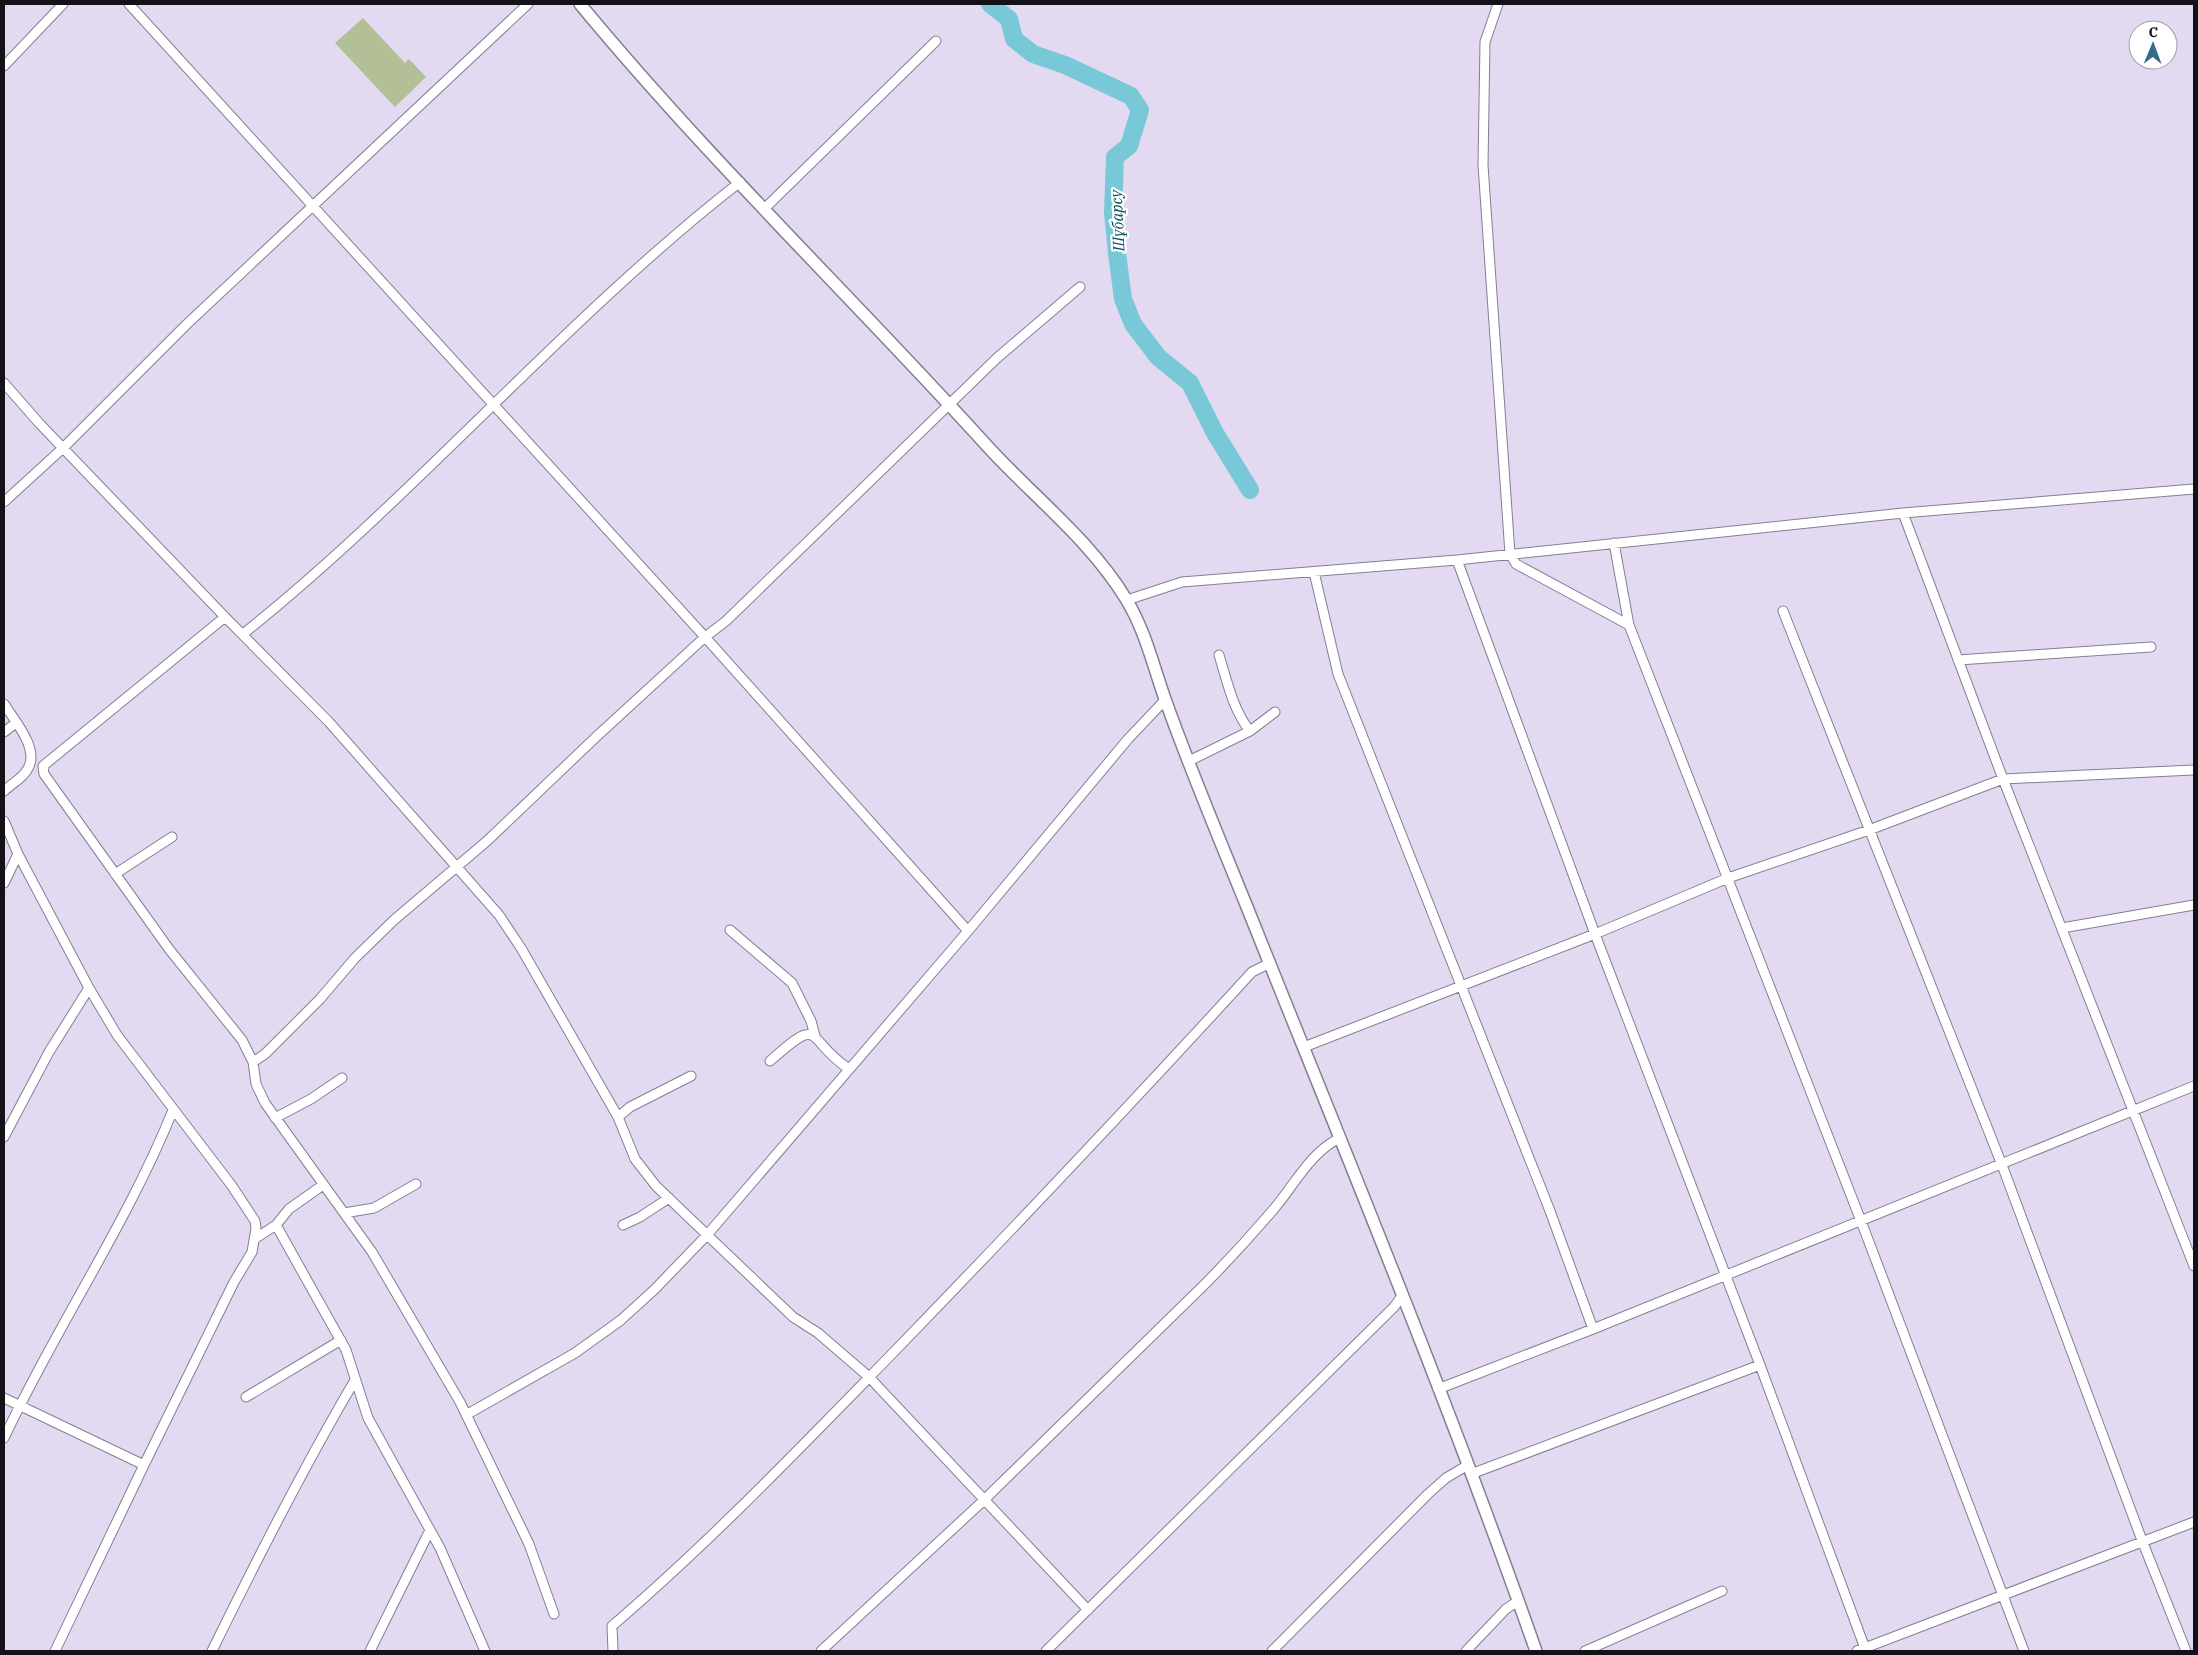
<svg xmlns="http://www.w3.org/2000/svg" width="2198" height="1655" viewBox="0 0 2198 1655" font-family="'IBM Plex Serif',serif">
	<style>
		.green { fill: #b2bf97 }
		.lines { fill: none; stroke-linecap: round; stroke-linejoin: round }
		.river { stroke: #78c8d8; stroke-width: 18 }
		.minor-casing { stroke: #857e93; stroke-width: 11 }
		.tertiary-casing { stroke: #857e93; stroke-width: 14 }
		.minor { stroke: #fff; stroke-width: 9 }
		.tertiary { stroke: #fff; stroke-width: 11 }
		.labels { text-anchor: middle; dominant-baseline: central; stroke-width: 4.5; stroke-linejoin: round; paint-order: stroke }
		.water-label { font-size: 16px; font-style: italic; fill: #054f5b; stroke: #fff }
	</style>
	<rect width="100%" height="100%" fill="#e3daf1"/>
	<path class="green" d="M363 18 405 63 409 59 426 77 395 107 378 89 380 87 378 89 335 43Z"/>
	<g class="lines">
		<path class="river" d="M990 4 1009 19 1014 39 1033 54 1065 65 1131 96 1140 110 1129 146 1115 157 1113 213 1117 253 1123 299 1133 324 1158 357 1190 383 1215 433 1250 490"/>
		<defs>
			<path id="minor" d="M129 4 705 637 968 931
				M1498 4 1485 42 1483 165 1510 554 1516 564 1629 625
				M4 66 63 4
				M765 208 936 41
				M4 383 39 423 225 617 329 722 499 915 521 948 618 1117 635 1159 656 1186 793 1317 818 1333 869 1377 1088 1610
				M4 502 63 448 187 324 528 4
				M1903 513 2003 779 2194 1266
				M1614 543 1629 625 1861 1221 2024 1651
				M1457 560 1595 934 1760 1365 1866 1651
				M1314 572 1338 674 1550 1211 1593 1329
				M1127 600 1182 582 1457 560 1903 513 2194 489
				M1783 611 2002 1165 2143 1543 2186 1651
				M243 634C418 494 563 320 740 182
				M1219 655C1227 681 1233 710 1250 731
				M1958 660 2151 647
				M4 704C14 720 41 750 27 770 22 779 11 784 4 791
				M4 732 16 723
				M1189 761 1250 731 1275 712
				M43 766 44 774 169 949 242 1040 253 1062 256 1084 265 1103 372 1252 460 1402 529 1544 554 1614
				M43 766 225 617
				M4 821 18 854 89 988 117 1035 232 1186 255 1221 256 1228 252 1252 234 1282 144 1465 55 1651
				M115 874 172 837
				M4 883 18 854
				M2062 928 2194 905
				M730 930 792 983 811 1021 815 1036
				M1304 1047 1595 934 1728 878 1869 830 2003 779 2193 770
				M770 1061C824 1013 804 1039 849 1069
				M253 1062 265 1054 320 999 355 958 394 920 487 841 596 737 705 637 726 621 997 358 1080 287
				M618 1117 630 1107 691 1076
				M275 1118 311 1099 342 1078
				M4 1137 49 1052 89 988
				M344 1213 374 1208 416 1184
				M276 1225 346 1350 368 1418 440 1548 485 1651
				M623 1225 640 1217 669 1198
				M256 1238 276 1225 289 1209 323 1185
				M1438 1389 1593 1329 2194 1086
				M246 1397 341 1340
				M4 1398 144 1465
				M466 1415 575 1353 621 1320 655 1289 707 1235 968 931 1128 739 1165 700
				M4 1438C56 1327 127 1224 173 1110
				M1471 1474 1760 1365
				M212 1651C257 1559 303 1468 355 1380
				M370 1651 430 1530
				M613 1651 612 1626C710 1542 799 1449 889 1357 1012 1230 1133 1102 1252 972L1270 963
				M821 1651 983 1501 1202 1287C1227 1262 1250 1237 1273 1210 1294 1186 1310 1152 1340 1138
				M1046 1651 1394 1307 1402 1296
				M1272 1651 1428 1494 1446 1478 1468 1465
				M1466 1651 1506 1609 1518 1601
				M1585 1651 1722 1591
				M1857 1651 2194 1522"/>
			<path id="tertiary" d="M580 4C708 159 854 299 989 448 1034 497 1091 541 1126 599 1145 630 1153 665 1165 699 1190 769 1219 838 1247 907 1346 1154 1448 1400 1536 1651"/>
		</defs>
		<use href="#minor" class="minor-casing"/>
		<use href="#tertiary" class="tertiary-casing"/>
		<use href="#minor" class="minor"/>
		<use href="#tertiary" class="tertiary"/>
	</g>
	<g class="labels">
		<g class="water-label">
			<text transform="translate(1117 221) rotate(-93)">Шұбарсу</text>
		</g>
	</g>
	<rect width="2198" height="1655" fill="none" stroke="#141119" stroke-width="10"/>
	<g transform="translate(2153 45) rotate(1)"><circle r="24" fill="#ffffff" stroke="#a1a0a3"/>
	<path d="M0-4L9 19L0 12L-9 19Z" fill="#356b87"/>
	<text y="-8" font-size="14" font-weight="bold" text-anchor="middle" fill="#141119">С</text>
	</g>
</svg>
